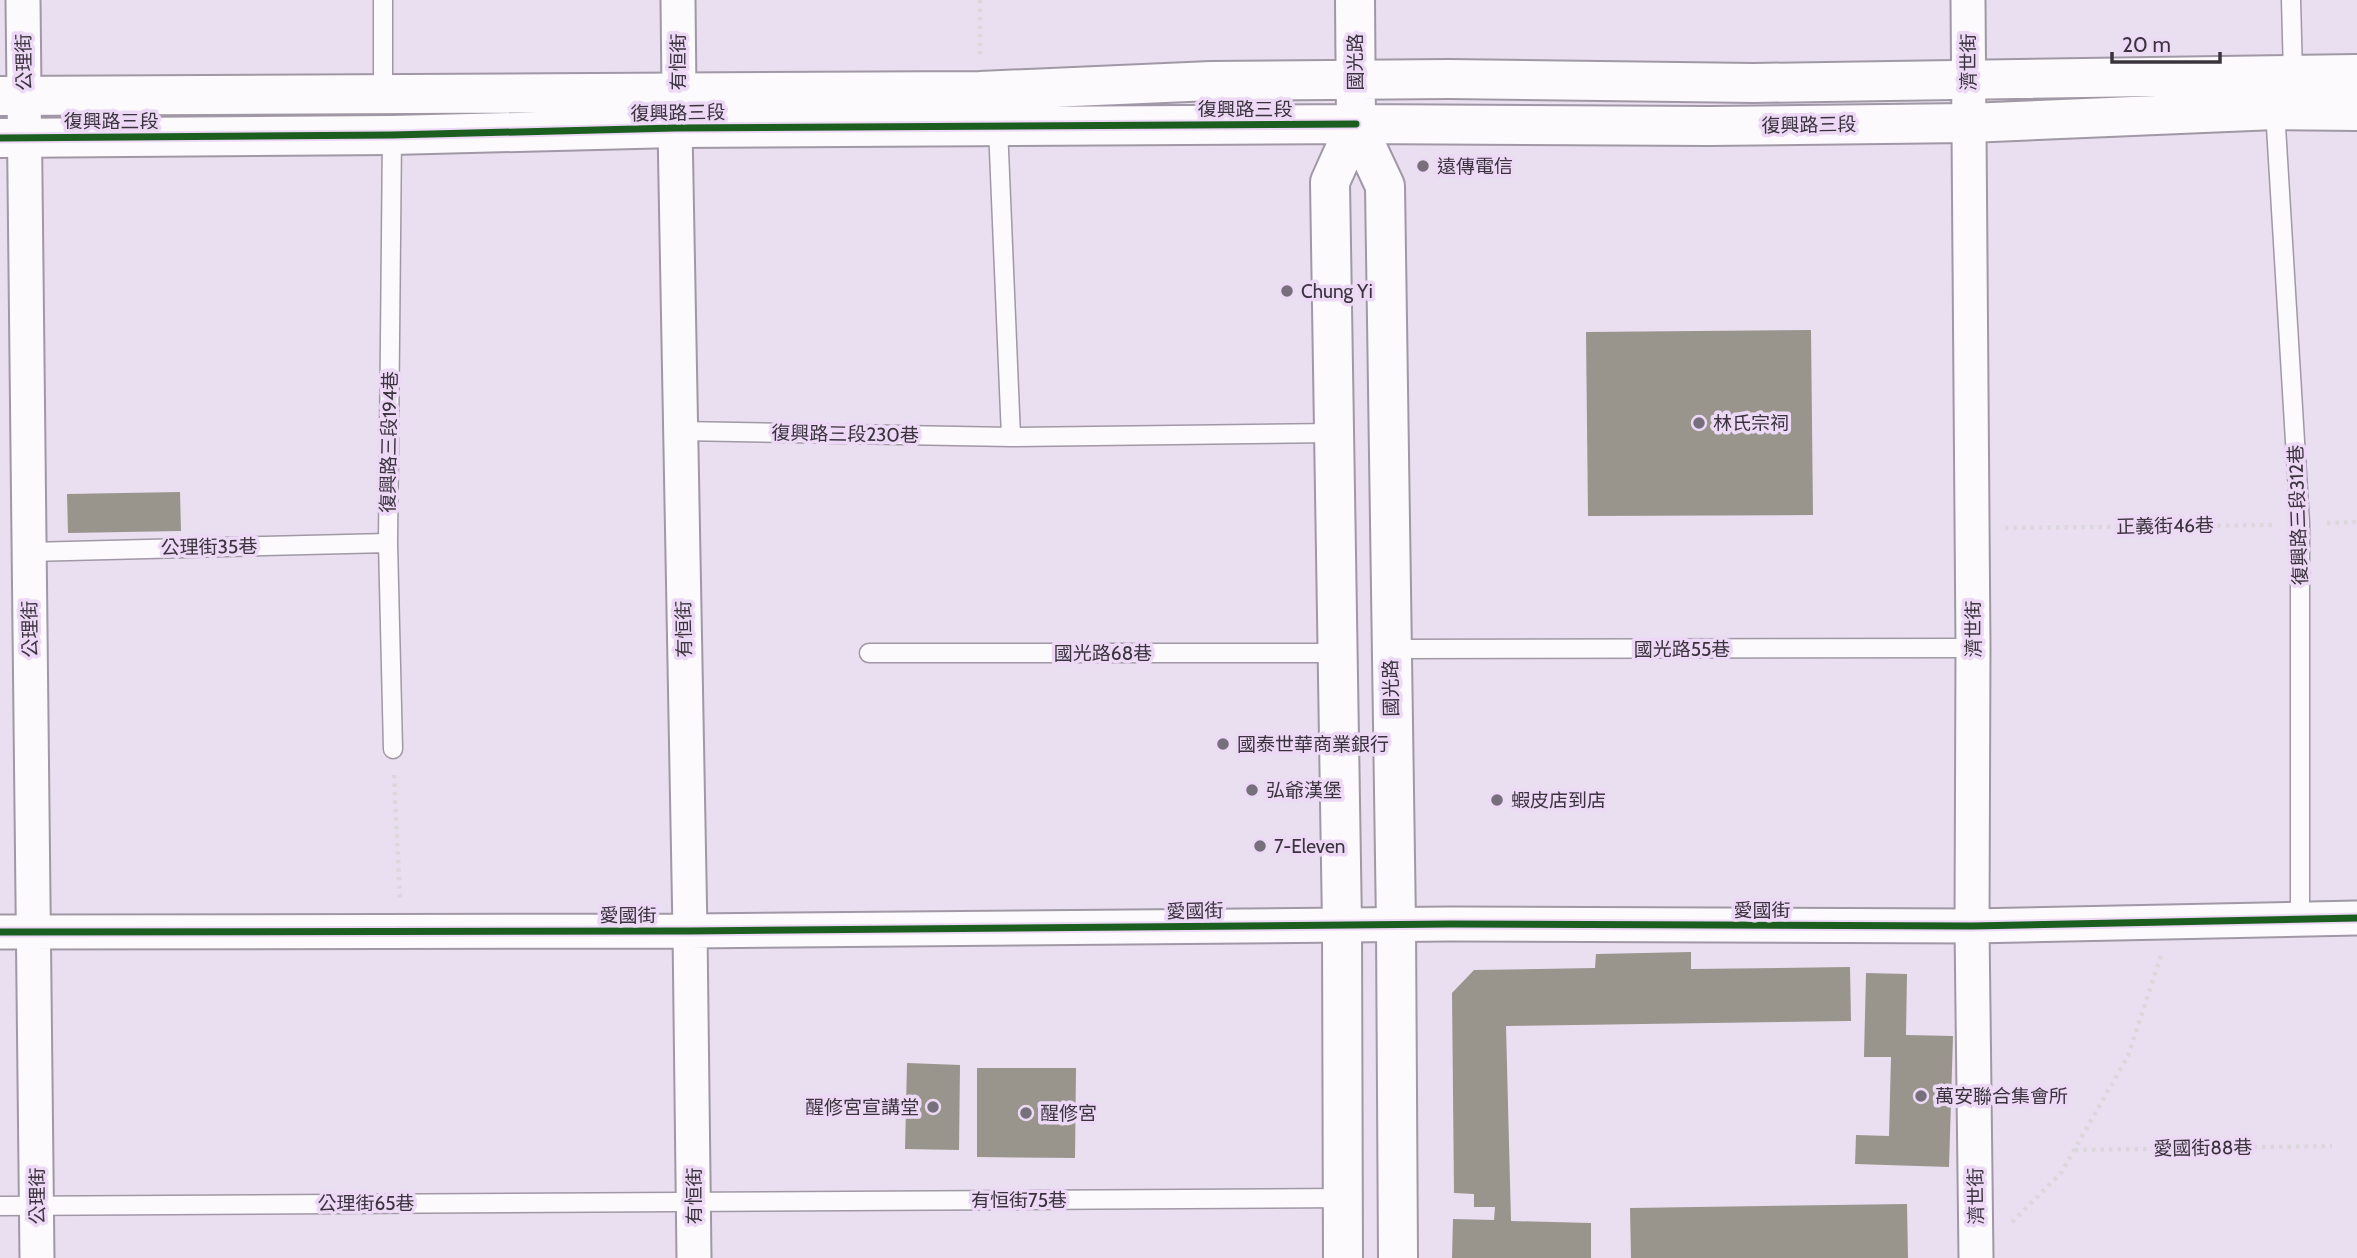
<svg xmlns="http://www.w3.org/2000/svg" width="2357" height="1258" viewBox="0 0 2357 1258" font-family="Cabin,'Noto Sans TC',sans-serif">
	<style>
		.building { fill: #99958d }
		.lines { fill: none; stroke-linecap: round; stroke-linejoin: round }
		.lane-casing { stroke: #a098a5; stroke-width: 21 }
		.street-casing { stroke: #a098a5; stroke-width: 37 }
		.secondary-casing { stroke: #a098a5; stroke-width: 42 }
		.path { stroke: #dbd7dc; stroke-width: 4.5; stroke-dasharray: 3.5 5; stroke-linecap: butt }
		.lane { stroke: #fcfafd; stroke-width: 18 }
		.street { stroke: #fcfafd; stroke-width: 33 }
		.secondary { stroke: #fcfafd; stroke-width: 38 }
		.cycleway-casing { stroke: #edd9f6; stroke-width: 11 }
		.cycleway { stroke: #1b5e20; stroke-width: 7 }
		.poi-dot { fill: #786f7c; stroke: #edd9f6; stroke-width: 2.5 }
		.labels { text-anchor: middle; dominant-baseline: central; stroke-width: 7; stroke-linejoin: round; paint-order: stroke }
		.street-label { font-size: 19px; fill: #3a333e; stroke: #edd9f6 }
		.poi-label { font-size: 19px; fill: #3a333e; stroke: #edd9f6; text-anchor: start }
	</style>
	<rect width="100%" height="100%" fill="#eadff0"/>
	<path class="building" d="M1811 330 1813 515 1588 516 1586 332Z
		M180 492 181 531 68 533 67 494Z
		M1691 952V969L1850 967 1851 1021 1506 1026 1511 1221 1591 1223V1258H1452L1453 1219 1494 1220 1495 1207H1474V1194L1454 1193 1452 993 1474 970 1595 968 1596 954Z
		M1866 973 1907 974 1906 1035 1953 1036 1949 1167 1855 1164 1856 1135 1889 1136 1891 1057H1864Z
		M907 1063 960 1065 959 1150 905 1149Z
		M977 1068H1076L1075 1158 977 1157Z
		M1907 1204 1908 1258H1631L1630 1208Z"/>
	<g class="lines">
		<defs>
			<path id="lane" d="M383 0V95
				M2291 0 2293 74
				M2275 110 2300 524V920
				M998 127 1011 437
				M392 135 388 543 393 749
				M680 431 1011 437 1333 433
				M29 552 388 543
				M1391 649 1973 648
				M869 653H1337
				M0 1206 1343 1198"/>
			<path id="street" d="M23 0 37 1258
				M678 0 679 92 675 128 690 931 694 1258
				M1968 0 1973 648 1972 926 1976 1258
				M0 932 690 931 1450 924 1972 926 2357 918"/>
			<path id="secondary" d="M1355 0 1356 124 1385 186 1396 925 1398 1258
				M0 96 980 91 1211 81 1449 79 1754 83 2357 74
				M0 138 392 135 675 128 1356 124 1709 126 1969 123 2275 110 2357 111
				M1343 1258 1342 925 1330 182 1356 124"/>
		</defs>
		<use href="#lane" class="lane-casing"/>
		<use href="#street" class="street-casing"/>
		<use href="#secondary" class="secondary-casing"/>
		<path class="path" d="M980 0V55
			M2327 523 2357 522
			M2005 528 2273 525
			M394 775 400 899
			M2075 1150 2332 1146
			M2012 1222 2061 1173 2128 1056 2161 956"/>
		<use href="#lane" class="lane"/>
		<use href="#street" class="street"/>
		<use href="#secondary" class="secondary"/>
		<defs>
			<path id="cycleway" d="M0 138 392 135 675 128 1356 124
				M0 932 690 931 1450 924 1972 926 2357 918"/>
		</defs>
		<use href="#cycleway" class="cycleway-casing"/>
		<use href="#cycleway" class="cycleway"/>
	</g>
	<g class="poi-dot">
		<circle cx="1423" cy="166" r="7"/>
		<circle cx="1287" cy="291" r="7"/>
		<circle cx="1699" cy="423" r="7"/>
		<circle cx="1223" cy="744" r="7"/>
		<circle cx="1252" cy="790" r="7"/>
		<circle cx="1497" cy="800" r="7"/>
		<circle cx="1260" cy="846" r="7"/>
		<circle cx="1921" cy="1096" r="7"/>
		<circle cx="933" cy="1107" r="7"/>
		<circle cx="1026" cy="1113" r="7"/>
	</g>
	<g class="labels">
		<g class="street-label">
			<text transform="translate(24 62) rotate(-91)">公理街</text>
			<text transform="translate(678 62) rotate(-90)">有恒街</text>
			<text transform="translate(1355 62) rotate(-90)">國光路</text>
			<text transform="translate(1968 62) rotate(-90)">濟世街</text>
			<text x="1245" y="109">復興路三段</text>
			<text transform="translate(678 113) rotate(-1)">復興路三段</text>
			<text x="111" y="121">復興路三段</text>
			<text transform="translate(1809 125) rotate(-1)">復興路三段</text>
			<text transform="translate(845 434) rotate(1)">復興路三段230巷</text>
			<text transform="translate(389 442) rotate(-89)">復興路三段194巷</text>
			<text transform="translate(2298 515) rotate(-92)">復興路三段312巷</text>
			<text transform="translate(2165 526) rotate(-1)">正義街46巷</text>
			<text transform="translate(209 547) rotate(-1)">公理街35巷</text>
			<text transform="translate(30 629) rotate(-91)">公理街</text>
			<text transform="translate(684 629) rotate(-91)">有恒街</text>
			<text transform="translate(1973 629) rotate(-90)">濟世街</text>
			<text x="1682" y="649">國光路55巷</text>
			<text x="1103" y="653">國光路68巷</text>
			<text transform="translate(1391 688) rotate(-91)">國光路</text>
			<text x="1762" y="910">愛國街</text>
			<text transform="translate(1195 911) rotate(-1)">愛國街</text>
			<text x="628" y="915">愛國街</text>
			<text transform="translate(2203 1148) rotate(-1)">愛國街88巷</text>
			<text transform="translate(37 1196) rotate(-90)">公理街</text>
			<text transform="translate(694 1196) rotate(-90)">有恒街</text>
			<text transform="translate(1976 1196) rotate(-91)">濟世街</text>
			<text x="1019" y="1200">有恒街75巷</text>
			<text x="366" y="1203">公理街65巷</text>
		</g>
		<g class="poi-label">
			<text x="1437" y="166">遠傳電信</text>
			<text x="1301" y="291">Chung Yi</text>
			<text x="1713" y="423">林氏宗祠</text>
			<text x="1237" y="744">國泰世華商業銀行</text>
			<text x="1266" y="790">弘爺漢堡</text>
			<text x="1511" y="800">蝦皮店到店</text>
			<text x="1274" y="846">7-Eleven</text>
			<text x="1935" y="1096">萬安聯合集會所</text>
			<text x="919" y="1107" text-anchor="end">醒修宮宣講堂</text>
			<text x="1040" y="1113">醒修宮</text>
		</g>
	</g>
	<path d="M2112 52v10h108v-10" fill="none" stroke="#3a333e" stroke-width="3.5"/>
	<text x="2122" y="52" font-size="21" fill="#3a333e" stroke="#edd9f6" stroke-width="5" paint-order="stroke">20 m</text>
</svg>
